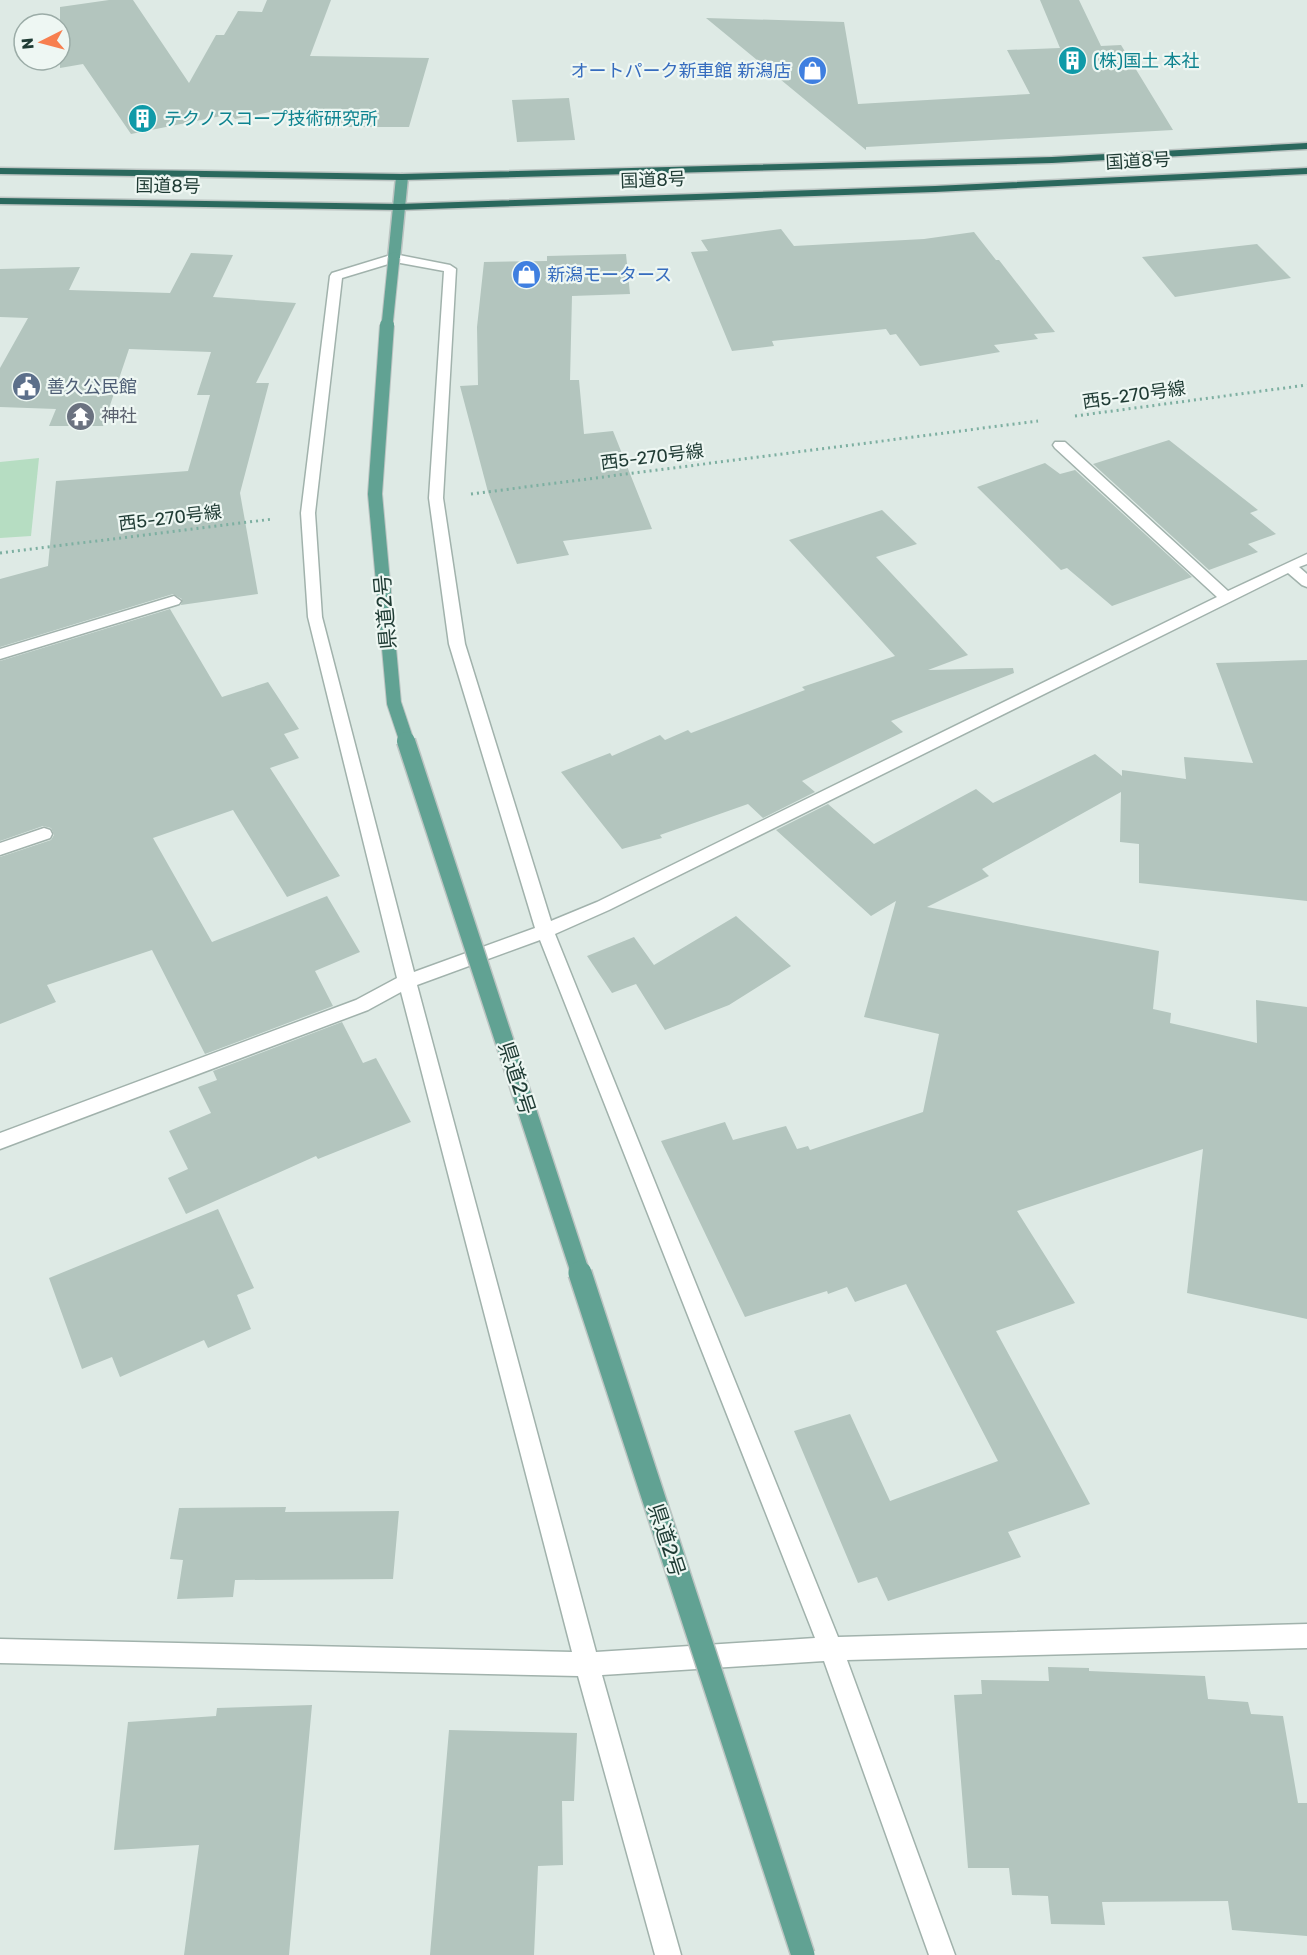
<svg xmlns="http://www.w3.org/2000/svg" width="1307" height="1955" viewBox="0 0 1307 1955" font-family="Rubik,'Noto Sans JP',sans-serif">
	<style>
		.green { fill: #b6ddc2 }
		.building { fill: #b3c5be }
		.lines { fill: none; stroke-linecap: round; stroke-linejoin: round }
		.street-casing { stroke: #a1b2ac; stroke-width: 3 }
		.primary-casing { stroke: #bcc4c2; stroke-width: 3 }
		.highway-casing { stroke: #bcc4c2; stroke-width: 3 }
		.path { stroke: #7dafa1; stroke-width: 3; stroke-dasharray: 2 4; stroke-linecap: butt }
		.street { fill: #fff; fill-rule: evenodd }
		.primary { fill: #61a293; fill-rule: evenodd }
		.highway { fill: #2a685d; fill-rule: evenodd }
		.primary-bridge-far3-casing { stroke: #bcc4c2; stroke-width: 13; stroke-linecap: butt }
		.primary-bridge-far2-casing { stroke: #bcc4c2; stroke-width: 16; stroke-linecap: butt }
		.primary-bridge-far1-casing { stroke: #bcc4c2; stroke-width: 21; stroke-linecap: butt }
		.primary-bridge-casing { stroke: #bcc4c2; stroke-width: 26; stroke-linecap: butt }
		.primary-bridge-far3 { stroke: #61a293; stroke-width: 11 }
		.primary-bridge-far2 { stroke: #61a293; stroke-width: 14 }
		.primary-bridge-far1 { stroke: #61a293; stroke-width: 18 }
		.primary-bridge { stroke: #61a293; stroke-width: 23 }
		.labels { text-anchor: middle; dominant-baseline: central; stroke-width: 4.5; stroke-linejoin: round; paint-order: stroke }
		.far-culture-label { font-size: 18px; fill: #0d838f; stroke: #eef7f3; text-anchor: start }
		.far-shop-label { font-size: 18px; fill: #366cbe; stroke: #eef7f3; text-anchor: end }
		.far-street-label { font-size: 18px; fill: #1f3b34; stroke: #eef7f3 }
		.far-service-label { font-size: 18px; fill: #4e5e75; stroke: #eef7f3; text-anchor: start }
		.far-worship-label { font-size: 18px; fill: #5b616d; stroke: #eef7f3; text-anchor: start }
		.street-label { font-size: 21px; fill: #1f3b34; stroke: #eef7f3 }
	</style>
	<rect width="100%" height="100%" fill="#deeae5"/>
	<path class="green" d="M39 458 31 536 0 538V462Z"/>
	<path class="building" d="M109 0H133L189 83 216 35H224L238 11 262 12 267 0H331L310 56 429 58 409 127H324L328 113 270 112 235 119 231 114 131 134 83 64 60 68V7Z
		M1040 0H1079L1101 46 1121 45 1173 130 866 147V150L706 18 844 22 858 104 1030 94 1007 50 1060 48Z
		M569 98 575 140 517 142 512 100Z
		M781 229 794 246 924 239 974 232 996 260H999L1055 332 1034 334 1038 339 994 345 1000 352 920 366 896 334 890 335 886 329 772 341 774 346 732 351 691 252 708 251 701 240Z
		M1257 244 1291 278 1175 297 1142 257Z
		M191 253 233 255 213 297 296 303 256 383H269L240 493 258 594 181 605 182 599 173 594 0 647V579L48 566 56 481 188 471 210 395H197L211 352 129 349 103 426H49L56 409 0 407V368L28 318 0 317V269L80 267 69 290 170 293Z
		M626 254 630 294 572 296 570 380H579L584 434 613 431 652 529 563 541 569 555 517 564 488 492 460 386 478 385 477 327 484 262 547 261V256Z
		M1169 440 1258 510 1250 513 1276 534 1248 544 1258 552 1209 570 1093 464Z
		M1045 463 1060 474 1075 470 1192 577 1112 606 1067 568 1061 570 977 487Z
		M882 510 917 544 876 557 968 655 928 670 1013 668 1014 673 891 721 903 732 802 781 815 792 763 818 748 804 660 835 662 838 622 849 561 772 610 753 612 756 660 735 665 740 688 730 691 733 805 690 802 687 895 656 789 540Z
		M170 609 222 697 268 682 299 729 284 734 299 758 270 768 340 876 287 897 233 810 153 838 212 942 327 896 360 952 315 971 333 1006 205 1054 152 950 47 985 56 1002 0 1024V857L51 840 54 835 51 828 43 826 0 841V661Z
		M1307 660V901L1139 883V844L1120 842 1121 792 982 869 989 876 927 907 1159 951 1153 1009 1171 1013 1170 1023 1257 1043 1256 1000 1307 1007V1319L1187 1293 1203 1149 1017 1211 1075 1303 996 1331 1090 1504 1008 1532 1021 1557 888 1601 877 1577 858 1583 794 1431 850 1414 890 1501 998 1461 906 1284 855 1302 847 1287 828 1294 827 1291 745 1317 661 1141 725 1122 733 1140 786 1126 797 1149 808 1146 810 1150 923 1112 939 1034 864 1017 896 901 871 916 776 830 828 804 874 844 976 789 993 803 1095 754 1122 776V770L1186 779 1184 757 1253 763 1216 663Z
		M736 916 791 966 729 1005 665 1030 636 984 612 993 587 956 634 937 654 965Z
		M342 1022 363 1063 376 1058 411 1122 318 1159 316 1156 186 1214 168 1178 188 1169 169 1131 211 1113 198 1087 217 1080 213 1071Z
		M218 1209 254 1288 237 1295 251 1329 208 1348 204 1340 120 1377 112 1357 82 1369 49 1278Z
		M286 1507 285 1512 399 1511 393 1579 235 1580 233 1597 177 1599 183 1560 170 1559 179 1508Z
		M1048 1667 1089 1668V1671L1205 1676 1208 1699 1248 1702 1251 1714 1283 1716 1298 1803H1307V1936L1232 1930 1228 1901 1102 1902 1105 1925 1051 1924 1048 1896 1012 1895 1009 1868H968L954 1695 982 1694 981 1680 1049 1681Z
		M312 1705 289 1955H184L199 1845 114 1850 128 1722 216 1716 217 1708Z
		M449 1730 577 1733 574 1801H562L563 1865 538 1866 534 1955H430Z"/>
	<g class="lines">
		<defs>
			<path id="street" d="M394 254 450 265 456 269 443 498 465 644 551 921 597 902 1217 597 1055 448 1053 445 1055 442H1065L1228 591 1307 554V564L1299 567 1307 574V587L1302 585 1288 573 609 910 555 934 838 1637 1307 1624V1648L847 1660 955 1955H929L824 1661 602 1675 681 1955H655L578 1676 0 1663V1639L572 1652 401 992 368 1010 0 1149V1133L356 1000 397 978 308 617 301 513 330 276 332 273ZM395 262 444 271 429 498 449 644 535 928 414 972 322 617 315 513 342 278ZM540 940 815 1638 596 1652 417 985Z
				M174 596 181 601 179 604 0 659V649Z
				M44 828 50 830 52 834 50 838 0 855V843Z"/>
			<path id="primary" d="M402 174 408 177 400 258 394 262 388 258 396 177Z"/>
			<path id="highway" d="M1307 143V149L1052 163 402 180 0 174V168L402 174 1052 157Z
				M1307 168V174L935 192 399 210 0 204V198L399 204 935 186Z"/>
		</defs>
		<use href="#street" class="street-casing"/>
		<use href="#primary" class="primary-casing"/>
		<use href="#highway" class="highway-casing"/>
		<path class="path" d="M1075 416 1307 385
			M471 494 1038 421
			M0 553 273 519"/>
		<use href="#street" class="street"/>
		<use href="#primary" class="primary"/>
		<use href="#highway" class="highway"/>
		<defs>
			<path id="primary-bridge-far3" d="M387 326 394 258"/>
			<path id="primary-bridge-far2" d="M387 325 375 494 394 703 407 742"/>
			<path id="primary-bridge-far1" d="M406 741 581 1275"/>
			<path id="primary-bridge" d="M580 1273 803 1955"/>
		</defs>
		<use href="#primary-bridge-far3" class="primary-bridge-far3-casing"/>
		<use href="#primary-bridge-far2" class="primary-bridge-far2-casing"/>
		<use href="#primary-bridge-far1" class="primary-bridge-far1-casing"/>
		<use href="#primary-bridge" class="primary-bridge-casing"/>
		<use href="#primary-bridge-far3" class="primary-bridge-far3"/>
		<use href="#primary-bridge-far2" class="primary-bridge-far2"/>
		<use href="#primary-bridge-far1" class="primary-bridge-far1"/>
		<use href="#primary-bridge" class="primary-bridge"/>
	</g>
	<defs>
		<symbol id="building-disc" viewBox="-11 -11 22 22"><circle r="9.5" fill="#0f9aa8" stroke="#eef7f3"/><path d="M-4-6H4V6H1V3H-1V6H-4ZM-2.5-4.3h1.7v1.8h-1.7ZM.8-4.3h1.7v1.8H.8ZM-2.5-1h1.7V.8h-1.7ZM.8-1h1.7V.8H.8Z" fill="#fff"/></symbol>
		<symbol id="shop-disc" viewBox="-11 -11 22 22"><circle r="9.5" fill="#3f7fe0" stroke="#eef7f3"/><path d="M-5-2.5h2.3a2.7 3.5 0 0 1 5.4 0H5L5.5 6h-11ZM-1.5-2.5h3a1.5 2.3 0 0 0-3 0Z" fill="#fff"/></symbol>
		<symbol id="civic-disc" viewBox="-11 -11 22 22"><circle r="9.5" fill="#5c6f8a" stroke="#eef7f3"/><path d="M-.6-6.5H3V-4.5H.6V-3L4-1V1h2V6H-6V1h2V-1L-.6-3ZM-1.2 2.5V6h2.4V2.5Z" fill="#fff"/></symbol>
		<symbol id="temple-disc" viewBox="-11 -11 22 22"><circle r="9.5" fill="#6b7280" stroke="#eef7f3"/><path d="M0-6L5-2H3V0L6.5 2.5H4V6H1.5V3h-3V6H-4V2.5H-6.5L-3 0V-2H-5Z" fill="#fff"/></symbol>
	</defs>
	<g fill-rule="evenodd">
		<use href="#building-disc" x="1056" y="44" width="33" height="33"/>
		<use href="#shop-disc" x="796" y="54" width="33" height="33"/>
		<use href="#building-disc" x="126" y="102" width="33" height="33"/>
		<use href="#shop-disc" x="510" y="258" width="33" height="33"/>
		<use href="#civic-disc" x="10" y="370" width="33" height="33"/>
		<use href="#temple-disc" x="64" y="400" width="33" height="33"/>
	</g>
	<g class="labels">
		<g class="far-culture-label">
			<text x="1093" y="61">(株)国土 本社</text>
			<text x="164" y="119">テクノスコープ技術研究所</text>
		</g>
		<g class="far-shop-label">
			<text x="791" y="71">オートパーク新車館 新潟店</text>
			<text x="547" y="275" text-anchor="start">新潟モータース</text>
		</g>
		<g class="far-street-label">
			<text transform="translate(1138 161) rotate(-3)">国道8号</text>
			<text transform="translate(653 180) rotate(-2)">国道8号</text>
			<text transform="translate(168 186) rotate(1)">国道8号</text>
			<text transform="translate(1134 395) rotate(-8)">西5-270号線</text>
			<text transform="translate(652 457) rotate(-7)">西5-270号線</text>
			<text transform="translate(170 518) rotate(-7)">西5-270号線</text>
		</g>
		<g class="far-service-label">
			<text x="47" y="387">善久公民館</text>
		</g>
		<g class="far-worship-label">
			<text x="101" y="416">神社</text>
		</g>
		<g class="street-label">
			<text transform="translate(385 612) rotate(-95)">県道2号</text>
			<text transform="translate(517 1078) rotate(72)">県道2号</text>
			<text transform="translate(667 1540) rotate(72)">県道2号</text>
		</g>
	</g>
	<g transform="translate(42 42) rotate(264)"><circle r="28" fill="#eef7f3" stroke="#9baca7" stroke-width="1.5"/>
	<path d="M0-4.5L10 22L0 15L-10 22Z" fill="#f77f4f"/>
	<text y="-9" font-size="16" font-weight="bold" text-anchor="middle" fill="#1f3b34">N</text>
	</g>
</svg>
